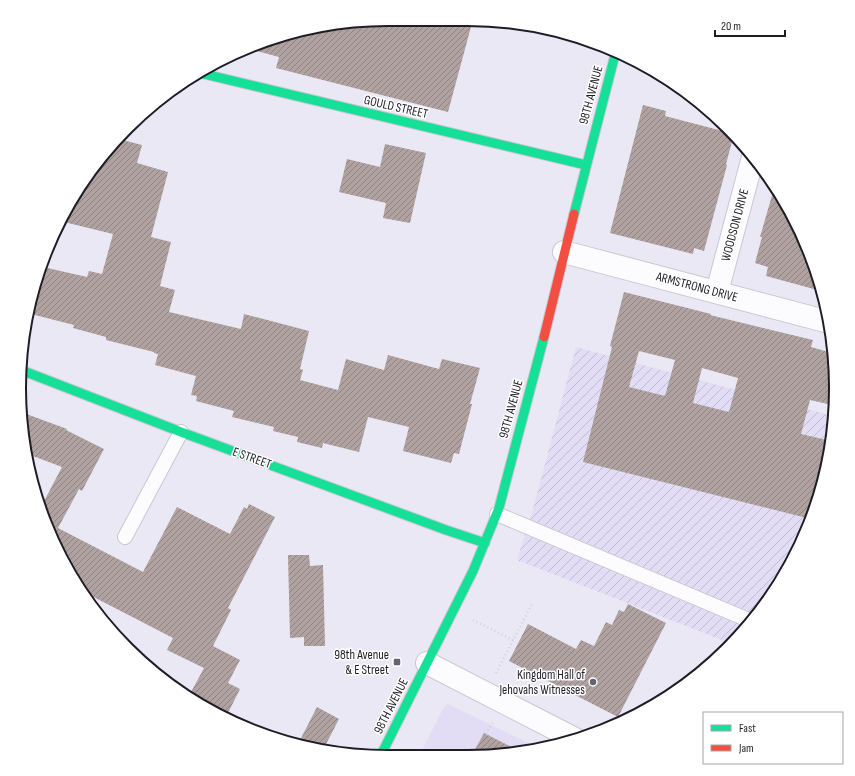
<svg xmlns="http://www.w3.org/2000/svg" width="855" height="776" viewBox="0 0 855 776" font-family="'Sofia Sans Condensed',sans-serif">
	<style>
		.built { fill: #e2ddf4 }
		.industrial { fill: url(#industrial-furrows) }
		.building { fill: url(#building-hatch); fill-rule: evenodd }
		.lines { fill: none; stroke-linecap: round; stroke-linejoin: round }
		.lane-casing { stroke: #c9c7d0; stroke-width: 16 }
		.street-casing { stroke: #c9c7d0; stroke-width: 24 }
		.fast-casing { stroke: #c9c7d0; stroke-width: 11 }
		.jam-casing { stroke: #c9c7d0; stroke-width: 11 }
		.path { stroke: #d2d1d6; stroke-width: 2.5; stroke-dasharray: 1 3; stroke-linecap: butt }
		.lane { stroke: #fcfcfe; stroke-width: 14 }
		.street { stroke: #fcfcfe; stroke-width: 22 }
		.fast { stroke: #16e098; stroke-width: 9 }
		.jam { stroke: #f24e42; stroke-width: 9 }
		.poi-dot { fill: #65636e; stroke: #fff; stroke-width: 1.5 }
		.labels { text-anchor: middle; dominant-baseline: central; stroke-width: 3; stroke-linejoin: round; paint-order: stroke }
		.street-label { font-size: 13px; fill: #1e1c25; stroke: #fff }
		.poi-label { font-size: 13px; fill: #1e1c25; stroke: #fff; text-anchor: end }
		.rim { fill: none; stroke: #1e1c25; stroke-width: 2 }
	</style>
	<defs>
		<pattern id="industrial-furrows" width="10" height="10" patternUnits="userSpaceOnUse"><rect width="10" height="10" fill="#e2ddf4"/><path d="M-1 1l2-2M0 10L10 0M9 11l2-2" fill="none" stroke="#c1bdd1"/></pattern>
		<pattern id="building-hatch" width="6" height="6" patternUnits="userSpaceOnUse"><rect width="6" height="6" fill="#b0a2a0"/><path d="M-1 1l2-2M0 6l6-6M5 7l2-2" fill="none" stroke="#8f8382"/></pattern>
	</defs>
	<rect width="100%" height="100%" fill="#eae8f5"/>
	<path class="built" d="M448 704 541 749 467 757 419 756 445 705Z"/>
	<path class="industrial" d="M576 347 833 416 829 460 808 529 774 593 732 644 517 560 533 509Z"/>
	<path class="building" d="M388 19 472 23 448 112 276 68 279 57 249 49 316 26Z
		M643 105 666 111 665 116 734 134 726 164 727 165 704 251 694 248 693 254 610 233Z
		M119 139 142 145 137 163 168 172 151 237 171 242 160 286 175 290 169 312 241 329 244 314 309 331 300 369 303 370 300 380 338 390 346 359 384 370 388 355 439 369 442 359 480 368 470 404H472L459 454 454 453 451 463 403 451 409 427 368 417 359 452 323 443 322 448 297 442 298 437 273 431 274 427 232 417 234 411 196 401 197 396 191 395 196 376 155 365 158 354 154 353V352L106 340V337L73 328 74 325 31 314 43 267 87 277 89 271 102 274 113 234 60 221 95 163Z
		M385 144 426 153 410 223 383 218 386 203 339 192 347 159 380 167Z
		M775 185 808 247 821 291 766 276 768 267 755 263 762 237H760Z
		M624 292 711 314 710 315 755 326 813 340 811 347 832 353 836 388 832 405 810 400 801 434 831 441 829 460 811 519 583 462 612 347 610 346ZM639 351 675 360 665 396 629 387ZM702 368 738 378 729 412 693 403Z
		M21 412 67 429 66 430 104 449 82 491 79 489 58 528 143 572 177 507 230 534 244 507 247 509 249 504 275 517 228 608 231 610 213 646 240 660 228 683 240 689 228 713 190 694 204 668 167 650 173 638 82 591 57 551 42 508V505L62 467 25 453Z
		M288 555H309L310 566 323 565 325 646H304V637L290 638Z
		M628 604 666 623 618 717 509 661 528 624 576 649 581 640 594 646 606 622 612 625 619 610 624 612Z
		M317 707 339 719 323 750 298 744Z
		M484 733 521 752 471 757Z"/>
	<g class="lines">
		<defs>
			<path id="lane" d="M497 514 751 621
				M125 537 181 432"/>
			<path id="street" d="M564 252 829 322
				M717 292 753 157
				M427 663 575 739"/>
			<path id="fast" d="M200 73 586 165
				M574 214 616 51
				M21 370 181 432 446 530 485 543
				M381 755 473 571 499 508 544 337"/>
			<path id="jam" d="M544 337 574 214"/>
		</defs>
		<use href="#lane" class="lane-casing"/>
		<use href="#street" class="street-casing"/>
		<use href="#fast" class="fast-casing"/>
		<use href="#jam" class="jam-casing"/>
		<path class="path" d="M473 620 513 640
			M496 673 532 604
			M486 734 493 722"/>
		<use href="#lane" class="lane"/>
		<use href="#street" class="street"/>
		<use href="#fast" class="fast"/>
		<use href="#jam" class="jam"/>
	</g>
	<g class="poi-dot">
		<rect x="393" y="658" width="8" height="8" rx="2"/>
		<circle cx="593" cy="682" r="4"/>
	</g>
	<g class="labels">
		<g class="street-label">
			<text transform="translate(591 95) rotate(-75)">98TH AVENUE</text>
			<text transform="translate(396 107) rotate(13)">GOULD STREET</text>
			<text transform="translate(735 225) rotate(-75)">WOODSON DRIVE</text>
			<text transform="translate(697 287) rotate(15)">ARMSTRONG DRIVE</text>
			<text transform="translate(511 409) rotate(-75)">98TH AVENUE</text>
			<text transform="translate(252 458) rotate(20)">E STREET</text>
			<text transform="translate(391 706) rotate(-63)">98TH AVENUE</text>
		</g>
		<g class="poi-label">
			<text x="389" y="655">98th Avenue<tspan x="389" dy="15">&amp; E Street</tspan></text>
			<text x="585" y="675">Kingdom Hall of<tspan x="585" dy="15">Jehovahs Witnesses</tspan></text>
		</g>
	</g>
	<path d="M0 0H855V776H0ZM388 26H467A362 362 0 0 1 829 388V388A362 362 0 0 1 467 750H388A362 362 0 0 1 26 388V388A362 362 0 0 1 388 26Z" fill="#fff" fill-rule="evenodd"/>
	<path class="rim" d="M388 26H467A362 362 0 0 1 829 388V388A362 362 0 0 1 467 750H388A362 362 0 0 1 26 388V388A362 362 0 0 1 388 26Z"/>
	<rect x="703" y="712" width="140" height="52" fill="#ffffff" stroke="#a5a4a8"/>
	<rect x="711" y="725" width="20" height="6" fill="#16e098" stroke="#a5a4a8"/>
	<text x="739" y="732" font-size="12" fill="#1e1c25">Fast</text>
	<rect x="711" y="745" width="20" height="6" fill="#f24e42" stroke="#a5a4a8"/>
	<text x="739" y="752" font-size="12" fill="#1e1c25">Jam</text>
	<path d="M715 30v6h70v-6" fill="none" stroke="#1e1c25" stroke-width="2"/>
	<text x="721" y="30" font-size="12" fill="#1e1c25" stroke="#ffffff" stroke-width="3" paint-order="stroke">20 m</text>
</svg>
